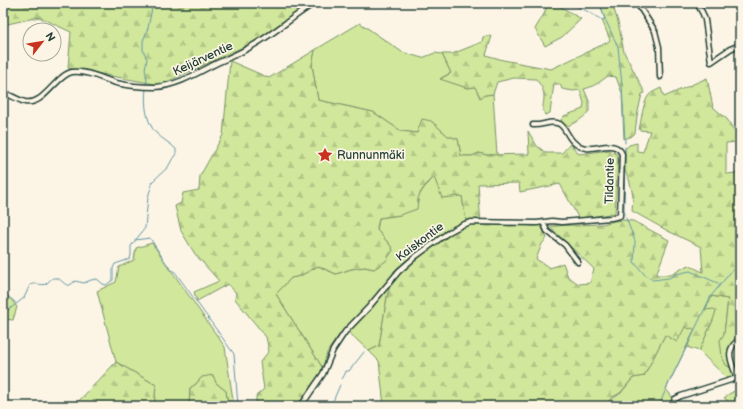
<svg xmlns="http://www.w3.org/2000/svg" width="743" height="409" viewBox="0 0 743 409" font-family="'Balsamiq Sans',sans-serif">
	<style>
		.grass { fill: #d1e79c; stroke: #789268 }
		.forest { fill: url(#forest-firs); stroke: #789268 }
		.lines { fill: none; stroke-linecap: round; stroke-linejoin: round }
		.stream { stroke: #6396a6; stroke-width: 1 }
		.minor-casing { stroke: #1f3d34; stroke-width: 7 }
		.minor { stroke: #fcf5e5; stroke-width: 4 }
		.labels { text-anchor: middle; dominant-baseline: central; stroke-width: 3.5; stroke-linejoin: round; paint-order: stroke }
		.street-label { font-size: 12px; fill: #1f3d34; stroke: #fcf5e5 }
		.poi-label { font-size: 12px; fill: #1f3d34; stroke: #fcf5e5; text-anchor: start }
	</style>
	<defs>
		<pattern id="forest-firs" width="22" height="20" patternUnits="userSpaceOnUse"><rect width="22" height="20" fill="#d1e79c"/><path d="M5 1l3.5 6h-7zM16 11l3.5 6h-7z" fill="#b3c787"/></pattern>
	</defs>
	<rect width="100%" height="100%" fill="#fcf5e5"/>
	<filter id="ink" filterUnits="userSpaceOnUse"><feTurbulence type="fractalNoise" baseFrequency=".025" numOctaves="2"/><feDisplacementMap in="SourceGraphic" scale="8" xChannelSelector="R" yChannelSelector="G"/><feConvolveMatrix kernelMatrix="1 2 1 2 8 2 1 2 1" color-interpolation-filters="sRGB"/></filter>
	<g filter="url(#ink)">
		<path class="grass" d="M360 23 402 52 422 58 435 53 442 54 451 73 441 78 467 88 475 87 485 95 493 94 497 155H486L479 153 472 156H461L458 139 448 136 431 121 417 133 401 131 373 112 318 100 312 65 315 50Z
			M435 176 462 196 466 221 453 227 407 260 394 271 387 297 379 346 369 351 345 329C338 336 333 343 328 351 325 356 326 362 322 367L276 294 291 278 300 276 318 266 336 274 351 269 365 267 374 269 393 250 390 245 377 230 379 218 400 215 418 203V197L424 188Z
			M152 243 225 347 234 406H228L226 391 216 383 202 377 196 384 190 388 189 406H154L156 385 116 362 97 291 116 282 119 267 134 260 136 248Z
			M711 296 728 299 724 334 726 365 731 368 734 373 733 376 728 379 699 351 713 320 705 310Z
			M686 327H692L695 330 666 389 673 398 670 403V406H608C609 398 615 398 621 393 625 388 629 383 633 378L644 376 665 335Z
			M740 388V406H720L724 405 727 400 724 398 729 394Z"/>
		<path class="forest" d="M3 3H310L252 43 160 85 68 68 71 32 39 17 3 25Z
			M548 3H556L558 5 581 19 562 37 545 46 535 29 544 14Z
			M600 3H612L618 22 624 52 645 93 642 94 637 116 635 133 632 136 624 139 622 93 616 77 608 76C600 82 593 87 584 89L589 101V111C583 119 575 123 565 127L561 120 564 116 583 109 584 103 580 90 573 91 562 89 560 84H554L550 113 545 115C541 105 544 106 544 96 544 90 540 84 536 79L514 78 497 82 493 94 485 95 480 98 475 87 467 88 440 79 451 73 442 54H452L482 42 483 37 487 36H492L486 55 503 60 551 69 608 42 610 40 602 20 605 19Z
			M315 50 312 65 318 100 373 112 401 131 417 133 422 119 431 121 448 136 458 139 461 156H472L479 153 486 155 529 154 528 131 537 146 546 153H562L570 144 579 154 609 150 617 154 618 159 615 213 579 219 560 184 520 192 519 183 478 184 481 225H541L547 238 542 244 536 259 550 268 563 263 568 277 579 284 590 283 594 269 549 226 603 224 614 221 624 220 633 221 669 240 656 275H671L688 265 703 272 701 247 668 231 632 211 633 195 629 179 625 171V149L629 145 637 143V151L643 152 650 131 639 130C641 121 643 102 649 95 652 92 657 90 661 88L664 97 707 78 713 107 727 119 733 129 740 125V142L726 143V174L737 173 740 172V336L735 339 728 348 731 368 726 365 722 357 720 340 724 334 728 299 712 296 705 310 714 309 716 311 713 320 699 351 687 347 695 330 692 328 690 329 685 327 677 342 665 335 644 376 633 378 620 393 611 398 608 403V406H384L379 361 369 351 379 346 387 297 394 271 407 260 453 227 466 220 462 196 442 198 434 177C429 182 422 188 419 196 417 199 418 205 417 209L400 215 379 218 377 230 390 245 393 250 386 261 374 269 365 267 351 269 336 274 318 266 300 276 291 278 276 294 322 367 321 372 297 406H256V396L264 389 260 362 269 351 266 337 235 299 236 293 228 284 197 301 194 292 219 281 195 254 181 231 175 206 181 203 183 193 199 190 200 176 223 135 230 61 269 78Z
			M3 292 10 298 17 307 13 320 3 319Z
			M116 362 156 385 154 406H125L123 405 122 406H74Z
			M213 375 216 383 226 391 228 406H189L190 388 196 384 202 377Z"/>
		<g class="lines">
			<path class="stream" d="M570 3 585 10 602 20 605 19
				M600 3 605 20
				M606 21 618 47 622 85 625 143
				M146 85 147 79 145 69 147 59 143 50V41L148 28 153 3
				M625 147 624 210 625 214
				M626 218 635 241 634 262 645 275 653 280 669 278 676 274 690 271 720 284
				M135 240 150 238 169 268 175 272 234 354 238 406
				M738 263 740 261
				M3 292 16 303
				M3 314 24 298 30 285C36 282 41 286 46 284 49 282 51 277 56 278 61 278 65 287 70 285 72 284 73 282 75 281L84 283 91 280 97 279 103 284 106 285 113 280V268L115 264 130 259 131 255V246L145 228 148 197 153 181 168 167 173 158 176 154V149C170 143 162 139 156 133 146 122 144 103 146 89
				M342 379 345 374 346 371H349L364 352
				M331 406 340 385
				M659 406 666 389 711 296 734 268"/>
			<defs>
				<path id="minor" d="M637 3 655 31 659 47 660 77
					M697 3 703 14 705 20 711 62 730 49 740 45
					M3 92C10 95 18 100 25 102 44 106 56 75 72 72 86 70 103 79 116 83 129 86 142 87 155 87 175 86 194 75 211 66 225 59 239 54 252 46 274 34 293 16 315 3
					M543 222 547 231 565 245 578 262
					M301 406 323 374 333 350 345 332 369 307 399 271 415 257 449 232 462 225 471 222 537 223 552 221 562 222 611 218 620 216 622 154C616 139 597 150 586 148 566 145 568 125 557 123 549 121 541 126 533 125
					M672 406 675 399 681 396 737 378C732 362 723 351 740 339"/>
			</defs>
			<use href="#minor" class="minor-casing"/>
			<use href="#minor" class="minor"/>
		</g>
	</g>
	<defs>
		<symbol id="sight-bare" viewBox="-9 -9 18 18"><path d="M0-6L1.8-2.2L6-1.7L2.9 1.2L3.7 5.4L0 3.3L-3.7 5.4L-2.9 1.2L-6-1.7L-1.8-2.2Z" fill="#c8321e" stroke="#fcf5e5" stroke-width="2.5" paint-order="stroke"/></symbol>
	</defs>
	<g fill-rule="evenodd">
		<use href="#sight-bare" x="314" y="144" width="22" height="22"/>
	</g>
	<g class="labels">
		<g class="street-label">
			<text transform="translate(203 59) rotate(-25)">Keijärventie</text>
			<text transform="translate(610 181) rotate(-89)">Tildantie</text>
			<text transform="translate(420 242) rotate(-37)">Kaiskontie</text>
		</g>
		<g class="poi-label">
			<text x="337" y="155">Runnunmäki</text>
		</g>
	</g>
	<rect width="743" height="409" fill="none" stroke="#fcf5e5" stroke-width="16"/>
	<rect x="8" y="8" width="727" height="393" fill="none" stroke="#1f3d34" stroke-width="1.5" filter="url(#ink)"/>
	<g transform="translate(42 42) rotate(59)"><circle r="19" fill="#fcf5e5" stroke="#a4ab9e"/>
	<path d="M0-3L7 15L0 10L-7 15Z" fill="#c8321e"/>
	<text y="-6" font-size="11" font-weight="bold" text-anchor="middle" fill="#1f3d34">N</text>
	</g>
</svg>
